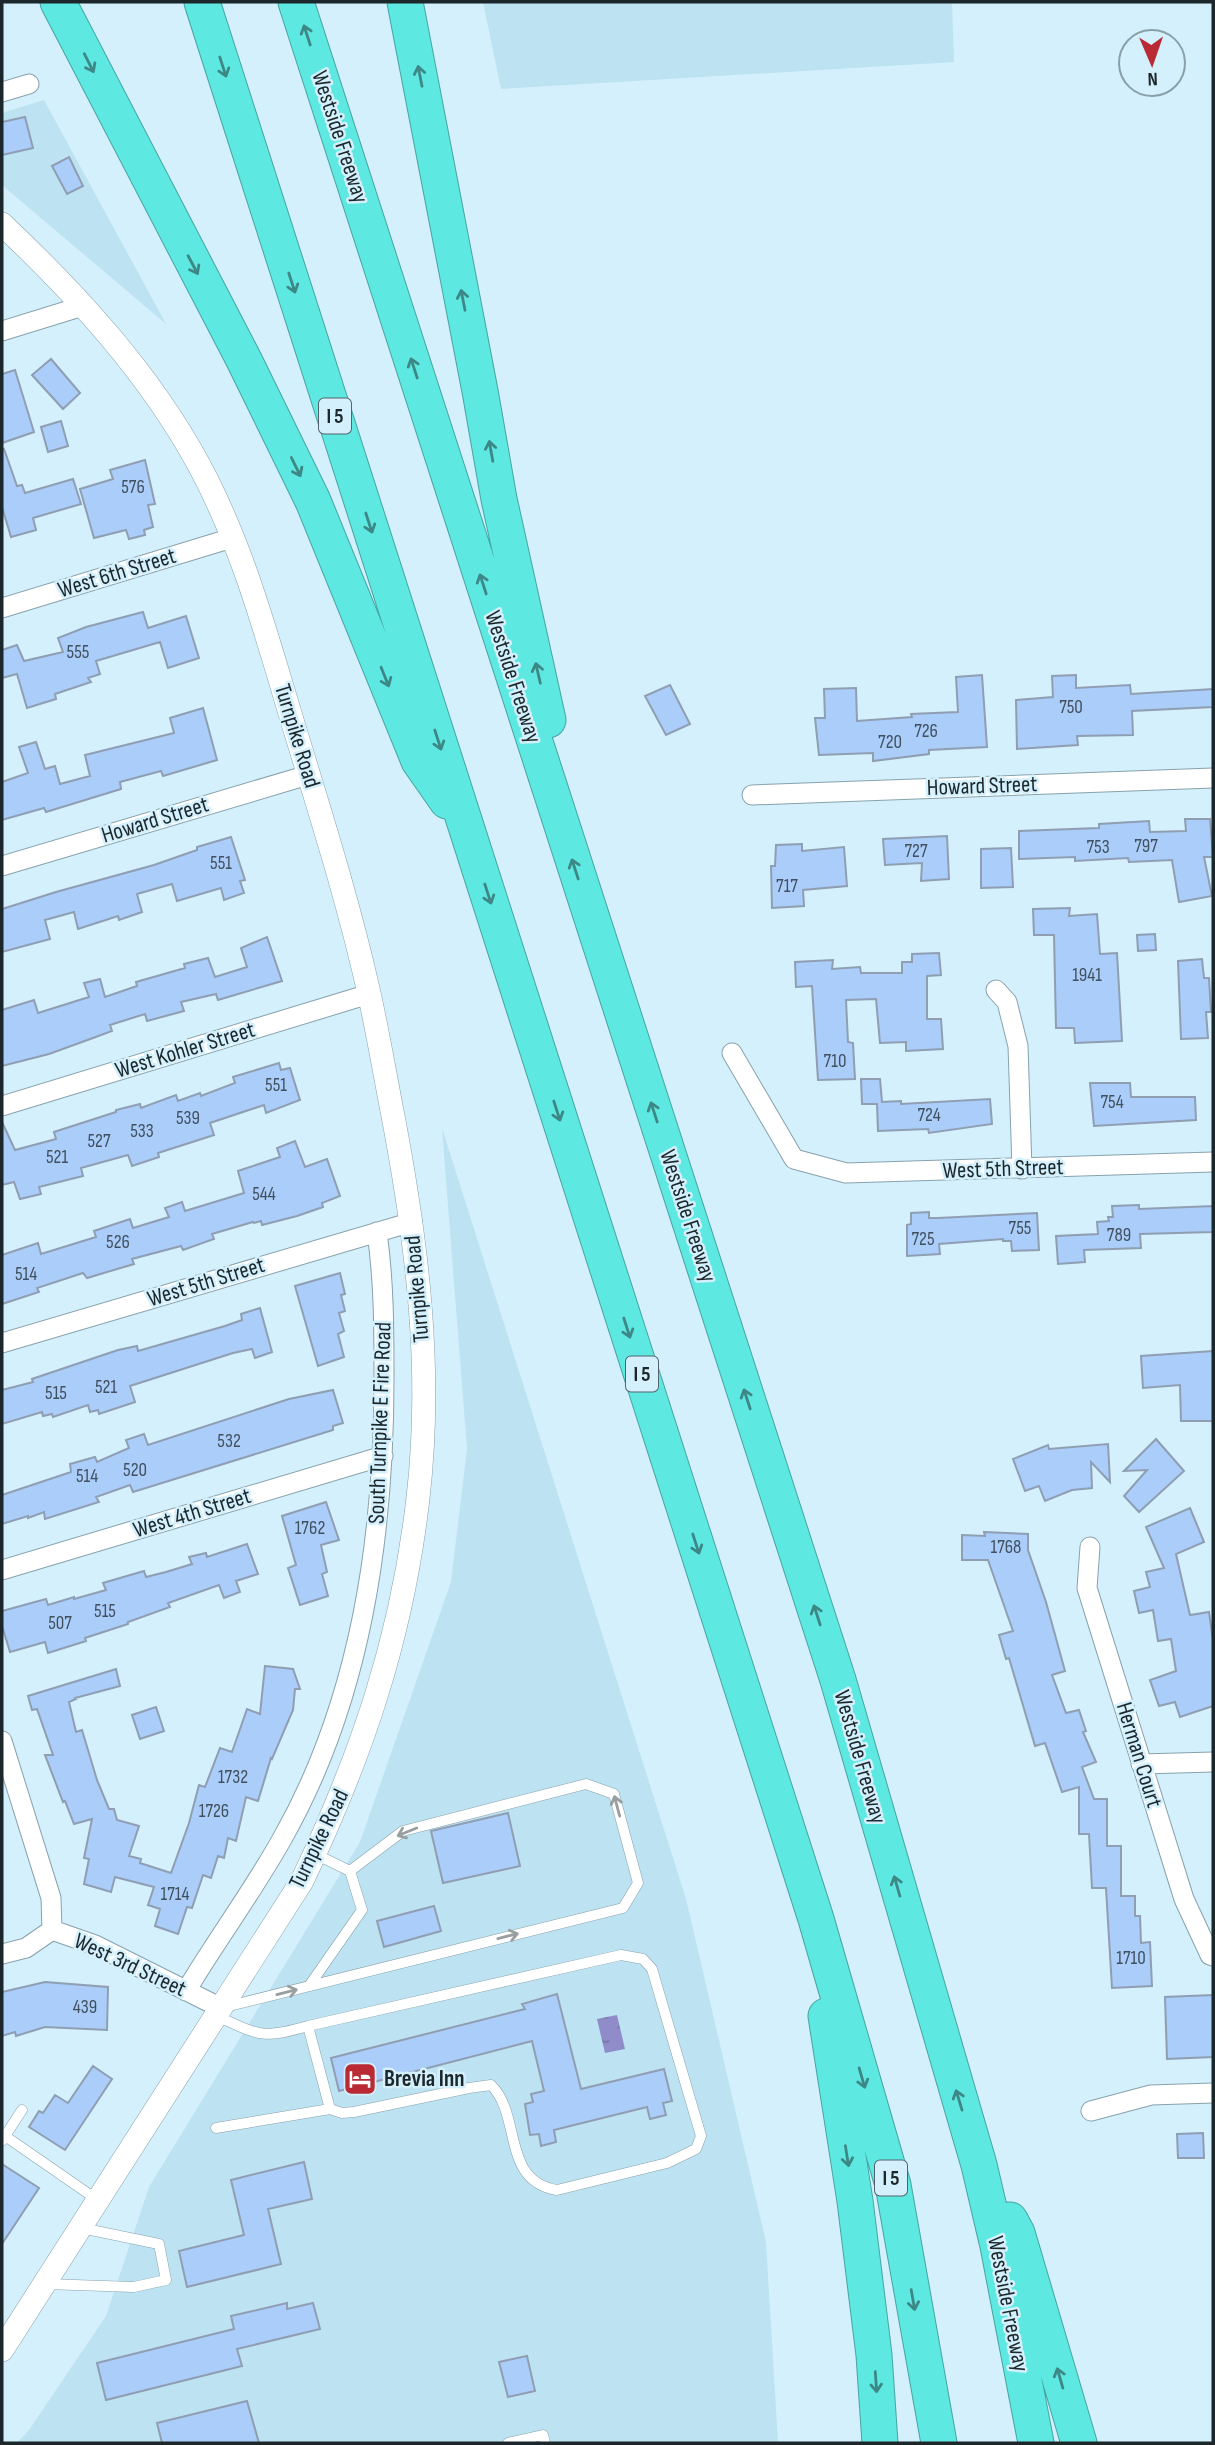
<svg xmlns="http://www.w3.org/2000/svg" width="1215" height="2445" viewBox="0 0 1215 2445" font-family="'Sofia Sans Condensed',sans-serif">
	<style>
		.built { fill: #bde2f1 }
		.water { fill: url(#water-ripples) }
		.building { fill: #abcdfa; stroke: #8f9eb2; stroke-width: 2 }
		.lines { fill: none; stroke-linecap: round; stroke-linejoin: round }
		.service-casing { stroke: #87a2ac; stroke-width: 11 }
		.minor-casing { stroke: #87a2ac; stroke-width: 21 }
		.tertiary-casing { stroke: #87a2ac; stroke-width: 24 }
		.motorway-casing { stroke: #47a4a2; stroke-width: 37 }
		.service { stroke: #fff; stroke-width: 10 }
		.minor { stroke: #fff; stroke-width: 19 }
		.tertiary { stroke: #fff; stroke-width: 23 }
		.motorway { stroke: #5ee8e2; stroke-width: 35 }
		.oneway { stroke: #3d8886 }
		.oneway2 { stroke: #999ea0 }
		.labels { text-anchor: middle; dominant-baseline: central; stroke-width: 5; stroke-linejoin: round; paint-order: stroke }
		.number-label { font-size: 19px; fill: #40505f }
		.shield { fill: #d3f0fc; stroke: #53636a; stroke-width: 2 }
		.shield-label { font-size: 21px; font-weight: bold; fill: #1c272b }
		.street-label { font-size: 23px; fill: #1c272b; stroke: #d3f0fc }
		.poi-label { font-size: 23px; font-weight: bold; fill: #1c272b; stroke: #d3f0fc; text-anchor: start }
	</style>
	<defs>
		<pattern id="water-ripples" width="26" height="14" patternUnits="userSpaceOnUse" patternTransform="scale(1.75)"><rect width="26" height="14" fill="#908cca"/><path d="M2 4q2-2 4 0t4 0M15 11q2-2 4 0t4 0" fill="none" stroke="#7572a4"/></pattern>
	</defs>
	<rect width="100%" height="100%" fill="#d3f0fc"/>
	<path class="built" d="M483 2H952L954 62 501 89Z
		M44 100 166 324 2 185V113Z
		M442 1128 686 1899 766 2242 778 2443H17L29 2430 106 2316 149 2187 360 1842 451 1582 467 1449Z"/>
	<path class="water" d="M617 2015 625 2049 605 2053 597 2019Z"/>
	<path class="building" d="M25 117 33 148 2 155V122Z
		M69 157 83 186 67 194 52 166Z
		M51 359 80 393 63 409 32 375Z
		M15 370 34 432 2 443V374Z
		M61 421 68 446 48 452 41 427Z
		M4 449 17 486 22 485 25 493 73 479 81 504 33 518 36 530 11 537 2 507V450Z
		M145 460 155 504 148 505 153 527 144 530 145 535 129 539 126 530 94 538 80 489 113 479 110 470Z
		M143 612 148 628 186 616 199 658 168 668 160 642 96 661 100 674 88 678 91 682 55 694 56 699 27 708 17 674 2 678V650L17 645 24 661 63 652 58 638 86 627Z
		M982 675 987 747 929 750V754L873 761V753L819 755 815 718H825L824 689 856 688 857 721 912 717 911 714 958 712 956 677Z
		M1076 675V688L1130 685 1131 694 1213 689V707L1132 711 1133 735 1077 736 1078 745 1017 749 1016 700 1053 697 1052 676Z
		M670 685 690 724 666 735 645 696Z
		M203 708 217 760 163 776 161 771 120 782 121 789 46 812 44 808 2 820V782L28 773 19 747 36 742 45 769 55 766 60 784 90 776 85 755 174 733 170 718Z
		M1185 819H1210L1213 857H1204L1212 896 1179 902 1172 860 1129 862 1128 858 1075 861V857L1019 859V831L1099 828V824L1149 821 1150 832 1186 831Z
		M947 836 949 879 921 881 922 863 885 865 883 839Z
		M231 837 245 880 240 881 244 893 224 900 221 888 177 901 172 884 137 894 142 912 119 920 118 916 78 929 74 912 45 920 50 939 2 952V909L56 892 154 865 197 850V847Z
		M802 844V851L844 847 847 886 803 890 804 906 772 908 771 866H775L776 845Z
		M1011 848 1013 887 981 888V849Z
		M1070 908 1069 916 1097 914 1100 954 1117 953 1122 1041 1075 1043 1074 1028H1056L1054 935H1034L1033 909Z
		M1155 934 1156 950 1138 951 1137 935Z
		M267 937 282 981 218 1000 216 994 181 1002 184 1011 147 1021 145 1014 110 1025 112 1031 93 1038 49 1054 2 1066V1010L34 1000 38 1013 89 997 84 983 100 979 105 997 137 986 136 982 185 968 184 964 208 958 215 977 247 967 241 948Z
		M939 953 941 975 927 976V1019H941L943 1049 906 1051V1042L880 1043 876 999 846 1000 848 1042 853 1043 855 1079 818 1080 812 986 796 987 795 962 833 960 832 969 860 967 861 973H902V962H912V954Z
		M1202 959 1204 978H1209L1211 1012H1206L1208 1038 1181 1039 1178 961Z
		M279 1063 281 1070 290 1068 300 1100 266 1113 264 1105 210 1123 214 1135 158 1153 159 1157 132 1166 128 1155 81 1168 83 1176 39 1187 41 1194 20 1199 14 1182 2 1185V1122L15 1150 56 1139 54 1132 116 1112V1110L140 1104 141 1108 176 1095 178 1101 200 1093 201 1096 235 1083 233 1077Z
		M861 1079H880L882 1102 901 1101V1104L990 1099 992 1124 929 1133 928 1129 878 1131 877 1104H862Z
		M1090 1083H1130L1131 1097H1195L1196 1120 1094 1126Z
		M295 1141 305 1167 327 1159 340 1196 322 1203 323 1207 297 1216 262 1225 261 1221 254 1223 253 1222 212 1234 214 1239 183 1250 181 1246 132 1259 134 1264 87 1278 83 1273 37 1288 39 1292 2 1304V1255L38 1243 41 1254 96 1237 94 1231 130 1219 133 1228 169 1217 165 1208 182 1202 185 1211 244 1193 238 1171 280 1157 277 1148Z
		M1139 1205V1209L1213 1206V1232L1140 1234 1141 1248 1084 1250 1085 1262 1058 1264 1056 1236 1098 1234 1097 1222 1109 1221 1108 1217H1113L1112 1206Z
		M929 1212V1218H938L1037 1213 1039 1250 1012 1251 1011 1241H1003V1239L939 1244 940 1254 907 1256V1225L911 1224V1213Z
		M340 1273 345 1294 341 1295 345 1311 339 1313 344 1331 338 1334 344 1357 318 1366 295 1286Z
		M260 1308 272 1352 255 1358 252 1349 233 1353 130 1386 135 1402 99 1414 98 1410 90 1412 88 1405 53 1417 52 1414 43 1416 42 1412 2 1424V1390L33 1382 32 1379 118 1350 137 1346 138 1351 225 1326 242 1320 241 1314Z
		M1213 1351V1421H1181L1180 1385 1143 1388 1141 1356Z
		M333 1390 343 1423 333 1426V1430L133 1492 130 1485 96 1497 99 1502 45 1519 44 1512 28 1518V1516L2 1524V1495L71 1472 70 1464 95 1457 97 1462 129 1448 126 1440 144 1434 148 1445 289 1399Z
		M1156 1439 1184 1471 1139 1512 1124 1496 1147 1470 1124 1471Z
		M1108 1444 1110 1482 1091 1462 1092 1488 1072 1490 1045 1501 1039 1486 1025 1491 1013 1459 1048 1445 1049 1449Z
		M326 1502 339 1540 321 1545 327 1572 322 1574 328 1596 300 1605 288 1568 296 1565 282 1516Z
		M1190 1508 1204 1542 1176 1554 1190 1615 1209 1612 1213 1640V1706L1180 1717 1175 1702 1159 1706 1150 1680 1176 1671 1171 1639 1158 1641 1153 1610 1139 1613 1134 1591 1150 1587 1146 1572 1164 1568 1146 1527Z
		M984 1532 1028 1534V1550L1046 1602 1065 1671 1052 1675 1066 1713 1079 1710 1086 1731 1083 1732 1096 1762 1082 1767 1094 1799H1107V1846H1121V1896H1135V1916H1140L1141 1943 1150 1942 1152 1986 1112 1988 1106 1888H1092L1089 1834H1079V1787L1062 1792 1045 1743 1035 1746 1009 1658 1006 1659 999 1635 1013 1631 988 1560H962V1535L985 1536Z
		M247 1544 258 1574 236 1581 240 1592 224 1598 219 1585 168 1603 170 1607 128 1622V1624L85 1638 86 1641 48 1653 45 1642 10 1652 2 1626V1611L46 1599 48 1605 74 1597V1599L106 1590 103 1583 144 1571 146 1577 166 1572 192 1564 189 1557 206 1553 207 1557Z
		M265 1666 293 1669 300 1689H295L293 1710 272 1759 271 1758 258 1801 246 1797 236 1841 228 1838 224 1858 218 1856 211 1878 203 1875 192 1908 187 1907 178 1934 155 1926 160 1909 148 1905 154 1887 115 1877 111 1892 84 1884 89 1859 84 1858 92 1819 74 1824 65 1801 63 1802 45 1755H53L37 1709 32 1710 28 1696 116 1669 120 1686 75 1698 76 1699 69 1702 76 1732 82 1730 97 1780 109 1809H114L117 1820 139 1826 129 1856 141 1859 140 1863 171 1873 189 1823 199 1785 205 1787 220 1748 232 1752 247 1709 260 1714Z
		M156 1707 164 1731 140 1739 132 1715Z
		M508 1813 520 1866 443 1883 431 1831Z
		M434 1906 441 1931 384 1947 377 1921Z
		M45 1982 108 1987 107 2030 45 2027 16 2036 15 2032 2 2036V1992Z
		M557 1994 581 2089 664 2069 672 2101 663 2103 666 2115 650 2119 647 2107 554 2130 556 2142 541 2146 539 2134 530 2135 525 2104 533 2102 531 2094 544 2091 532 2041 339 2091 331 2058 525 2009 522 2004Z
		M1213 1995V2057L1167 2059 1165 1997Z
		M93 2066 112 2079 65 2150 29 2127 39 2111 43 2113 55 2095 68 2103Z
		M1203 2133 1204 2158H1178L1177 2134Z
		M304 2162 312 2199 268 2209 281 2264 187 2287 179 2251 244 2235 231 2180Z
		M2 2164 39 2188 2 2244Z
		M287 2303V2309L313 2303 320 2329 237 2349 242 2366 106 2400 97 2363 234 2329 231 2316Z
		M527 2356 535 2391 508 2397 499 2362Z
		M247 2401 259 2443H162L157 2423Z"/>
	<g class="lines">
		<defs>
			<path id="service" d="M309 1986 362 1910 350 1871 315 1854
				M225 2007 623 1908 638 1883 614 1794 586 1784 403 1831 350 1871
				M217 2016C260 2036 262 2039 308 2026L621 1955 643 1959 652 1969 701 2136 696 2149 667 2163 557 2190C501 2181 522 2115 491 2085L469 2088 354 2112 342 2113 330 2109 308 2026
				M216 2128 330 2109
				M5 2136 22 2110
				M2 2141 5 2136 99 2201
				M45 2284 134 2287 166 2280 159 2244 81 2228
				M508 2443 543 2435 545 2443"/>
			<path id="minor" d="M2 92 29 84
				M2 331 83 306
				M2 608 232 538
				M752 795 1213 778
				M2 866 308 775
				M996 990 1007 1002 1018 1046 1022 1169
				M732 1053 794 1159 846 1173 1213 1162
				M2 1106 369 994
				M2 1343 412 1222
				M1090 1547 1087 1588 1184 1899 1210 1955 1213 1956
				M2 1570 383 1456
				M2 1741 51 1898 52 1930
				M1141 1764 1213 1762
				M2 1954 26 1948 52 1930 95 1945 221 2008
				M186 1991C217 1939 253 1891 282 1839 361 1700 384 1537 384 1379 384 1328 384 1283 377 1232
				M1091 2111 1151 2095 1213 2093"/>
			<path id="tertiary" d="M2 224C78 296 149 373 199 465 246 552 270 649 299 743 324 825 350 908 369 993 378 1033 385 1075 393 1116 417 1242 433 1369 418 1498 402 1638 362 1755 302 1881L2 2350"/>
			<path id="motorway" d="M58 2 244 360 313 501 419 761 447 801
				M202 2 816 1919 893 2185 939 2443
				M296 2 838 1680 979 2165 998 2246 1036 2443
				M405 2 480 391 499 499 548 720
				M826 2016 855 2201 874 2355 880 2443
				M1010 2220 1017 2233 1079 2443"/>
		</defs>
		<use href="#service" class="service-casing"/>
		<use href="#minor" class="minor-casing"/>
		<use href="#tertiary" class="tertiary-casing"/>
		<use href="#motorway" class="motorway-casing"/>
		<use href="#service" class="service"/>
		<use href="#minor" class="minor"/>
		<use href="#tertiary" class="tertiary"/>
		<use href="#motorway" class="motorway"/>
	</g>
	<defs><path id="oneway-shaft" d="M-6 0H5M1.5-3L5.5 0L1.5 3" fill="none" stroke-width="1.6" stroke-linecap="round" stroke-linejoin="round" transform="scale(1.75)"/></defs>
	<g class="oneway">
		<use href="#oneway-shaft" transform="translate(307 35) rotate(-108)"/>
		<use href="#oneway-shaft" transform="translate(89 63) rotate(63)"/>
		<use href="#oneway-shaft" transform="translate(223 67) rotate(72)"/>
		<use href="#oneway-shaft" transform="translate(420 76) rotate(-101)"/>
		<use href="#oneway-shaft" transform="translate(193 265) rotate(62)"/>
		<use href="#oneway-shaft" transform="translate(292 283) rotate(72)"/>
		<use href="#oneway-shaft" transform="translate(463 300) rotate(-101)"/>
		<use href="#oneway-shaft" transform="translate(414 368) rotate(-108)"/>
		<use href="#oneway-shaft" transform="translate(491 451) rotate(-100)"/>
		<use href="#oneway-shaft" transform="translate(296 467) rotate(64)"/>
		<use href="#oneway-shaft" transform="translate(369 523) rotate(72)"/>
		<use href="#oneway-shaft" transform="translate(483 584) rotate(-108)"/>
		<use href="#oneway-shaft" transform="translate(538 673) rotate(-103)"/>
		<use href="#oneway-shaft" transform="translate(385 677) rotate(68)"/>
		<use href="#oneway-shaft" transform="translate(438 740) rotate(72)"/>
		<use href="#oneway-shaft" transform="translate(575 869) rotate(-108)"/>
		<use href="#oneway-shaft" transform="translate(488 894) rotate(72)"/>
		<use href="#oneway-shaft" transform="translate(557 1111) rotate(72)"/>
		<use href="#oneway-shaft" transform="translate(654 1112) rotate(-108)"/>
		<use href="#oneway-shaft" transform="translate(627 1328) rotate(72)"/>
		<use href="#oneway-shaft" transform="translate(747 1399) rotate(-108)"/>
		<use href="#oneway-shaft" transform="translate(696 1544) rotate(72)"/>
		<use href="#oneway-shaft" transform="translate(817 1615) rotate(-108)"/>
		<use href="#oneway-shaft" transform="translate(897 1886) rotate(-106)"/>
		<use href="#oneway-shaft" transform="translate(862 2078) rotate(74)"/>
		<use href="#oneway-shaft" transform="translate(959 2100) rotate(-107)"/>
		<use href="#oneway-shaft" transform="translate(847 2156) rotate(81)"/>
		<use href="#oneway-shaft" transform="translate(913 2300) rotate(80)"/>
		<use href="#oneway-shaft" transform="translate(1060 2378) rotate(-106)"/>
		<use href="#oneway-shaft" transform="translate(876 2382) rotate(86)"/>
	</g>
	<g class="oneway2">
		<use href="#oneway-shaft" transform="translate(617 1806) rotate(-105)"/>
		<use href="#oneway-shaft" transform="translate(407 1832) rotate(158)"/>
		<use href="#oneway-shaft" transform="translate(508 1936) rotate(-14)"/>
		<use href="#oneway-shaft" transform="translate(287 1992) rotate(-14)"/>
	</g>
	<defs>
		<symbol id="hotel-square" viewBox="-11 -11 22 22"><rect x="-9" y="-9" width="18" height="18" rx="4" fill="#ba2a34" stroke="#d3f0fc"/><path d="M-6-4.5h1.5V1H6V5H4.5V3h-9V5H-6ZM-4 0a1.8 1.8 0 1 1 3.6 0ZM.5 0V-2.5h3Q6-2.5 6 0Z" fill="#fff"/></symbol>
	</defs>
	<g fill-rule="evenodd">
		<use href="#hotel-square" x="341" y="2060" width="38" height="38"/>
	</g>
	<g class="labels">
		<g class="number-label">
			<text x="133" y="487">576</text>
			<text x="78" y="652">555</text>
			<text x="1071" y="707">750</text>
			<text x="926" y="731">726</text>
			<text x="890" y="742">720</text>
			<text x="1146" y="846">797</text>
			<text x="1098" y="847">753</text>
			<text x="916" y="851">727</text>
			<text x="221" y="863">551</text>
			<text x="787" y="886">717</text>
			<text x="1087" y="975">1941</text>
			<text x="835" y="1061">710</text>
			<text x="276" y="1085">551</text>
			<text x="1112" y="1102">754</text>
			<text x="929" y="1115">724</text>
			<text x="188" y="1118">539</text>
			<text x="142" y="1131">533</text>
			<text x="99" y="1141">527</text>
			<text x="57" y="1157">521</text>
			<text x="264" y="1194">544</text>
			<text x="1020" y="1228">755</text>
			<text x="1119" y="1235">789</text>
			<text x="923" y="1239">725</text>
			<text x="118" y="1242">526</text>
			<text x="26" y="1274">514</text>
			<text x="106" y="1387">521</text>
			<text x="56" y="1393">515</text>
			<text x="229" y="1441">532</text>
			<text x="135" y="1470">520</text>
			<text x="87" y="1476">514</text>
			<text x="310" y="1528">1762</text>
			<text x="1006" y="1547">1768</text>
			<text x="105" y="1611">515</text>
			<text x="60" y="1623">507</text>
			<text x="233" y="1777">1732</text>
			<text x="214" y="1811">1726</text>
			<text x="175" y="1894">1714</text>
			<text x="1131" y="1958">1710</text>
			<text x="85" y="2007">439</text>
		</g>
		<g class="shield">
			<rect x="319" y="398.5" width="32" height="35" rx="5"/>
			<rect x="626" y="1356.5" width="32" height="35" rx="5"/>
			<rect x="875" y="2160.5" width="32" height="35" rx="5"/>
		</g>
		<g class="shield-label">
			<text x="335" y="416">I 5</text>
			<text x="642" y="1374">I 5</text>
			<text x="891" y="2178">I 5</text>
		</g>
		<g class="street-label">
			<text transform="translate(340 137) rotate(72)">Westside Freeway</text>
			<text transform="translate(117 573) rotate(-17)">West 6th Street</text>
			<text transform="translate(513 677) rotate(72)">Westside Freeway</text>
			<text transform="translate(297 736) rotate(73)">Turnpike Road</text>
			<text transform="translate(982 786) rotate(-2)">Howard Street</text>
			<text transform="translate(155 820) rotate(-17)">Howard Street</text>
			<text transform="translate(185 1050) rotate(-17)">West Kohler Street</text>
			<text transform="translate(1003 1169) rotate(-2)">West 5th Street</text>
			<text transform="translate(688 1216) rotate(72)">Westside Freeway</text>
			<text transform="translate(206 1282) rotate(-17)">West 5th Street</text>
			<text transform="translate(417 1289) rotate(-95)">Turnpike Road</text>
			<text transform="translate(380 1423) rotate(-88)">South Turnpike E Fire Road</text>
			<text transform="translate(192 1513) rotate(-17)">West 4th Street</text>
			<text transform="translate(1139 1755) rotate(73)">Herman Court</text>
			<text transform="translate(860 1757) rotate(74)">Westside Freeway</text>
			<text transform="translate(319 1839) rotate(-64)">Turnpike Road</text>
			<text transform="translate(130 1965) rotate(25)">West 3rd Street</text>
			<text transform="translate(1008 2304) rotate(79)">Westside Freeway</text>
		</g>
		<g class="poi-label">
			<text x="384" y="2079">Brevia Inn</text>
		</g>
	</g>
	<rect width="1215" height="2445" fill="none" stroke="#1c272b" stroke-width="7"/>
	<g transform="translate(1152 63) rotate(178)"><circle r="33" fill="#d3f0fc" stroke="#8aa0a8" stroke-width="2"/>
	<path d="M0-5L12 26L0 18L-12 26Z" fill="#ba2a34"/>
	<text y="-10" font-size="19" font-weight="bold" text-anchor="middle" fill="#1c272b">N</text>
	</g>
</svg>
